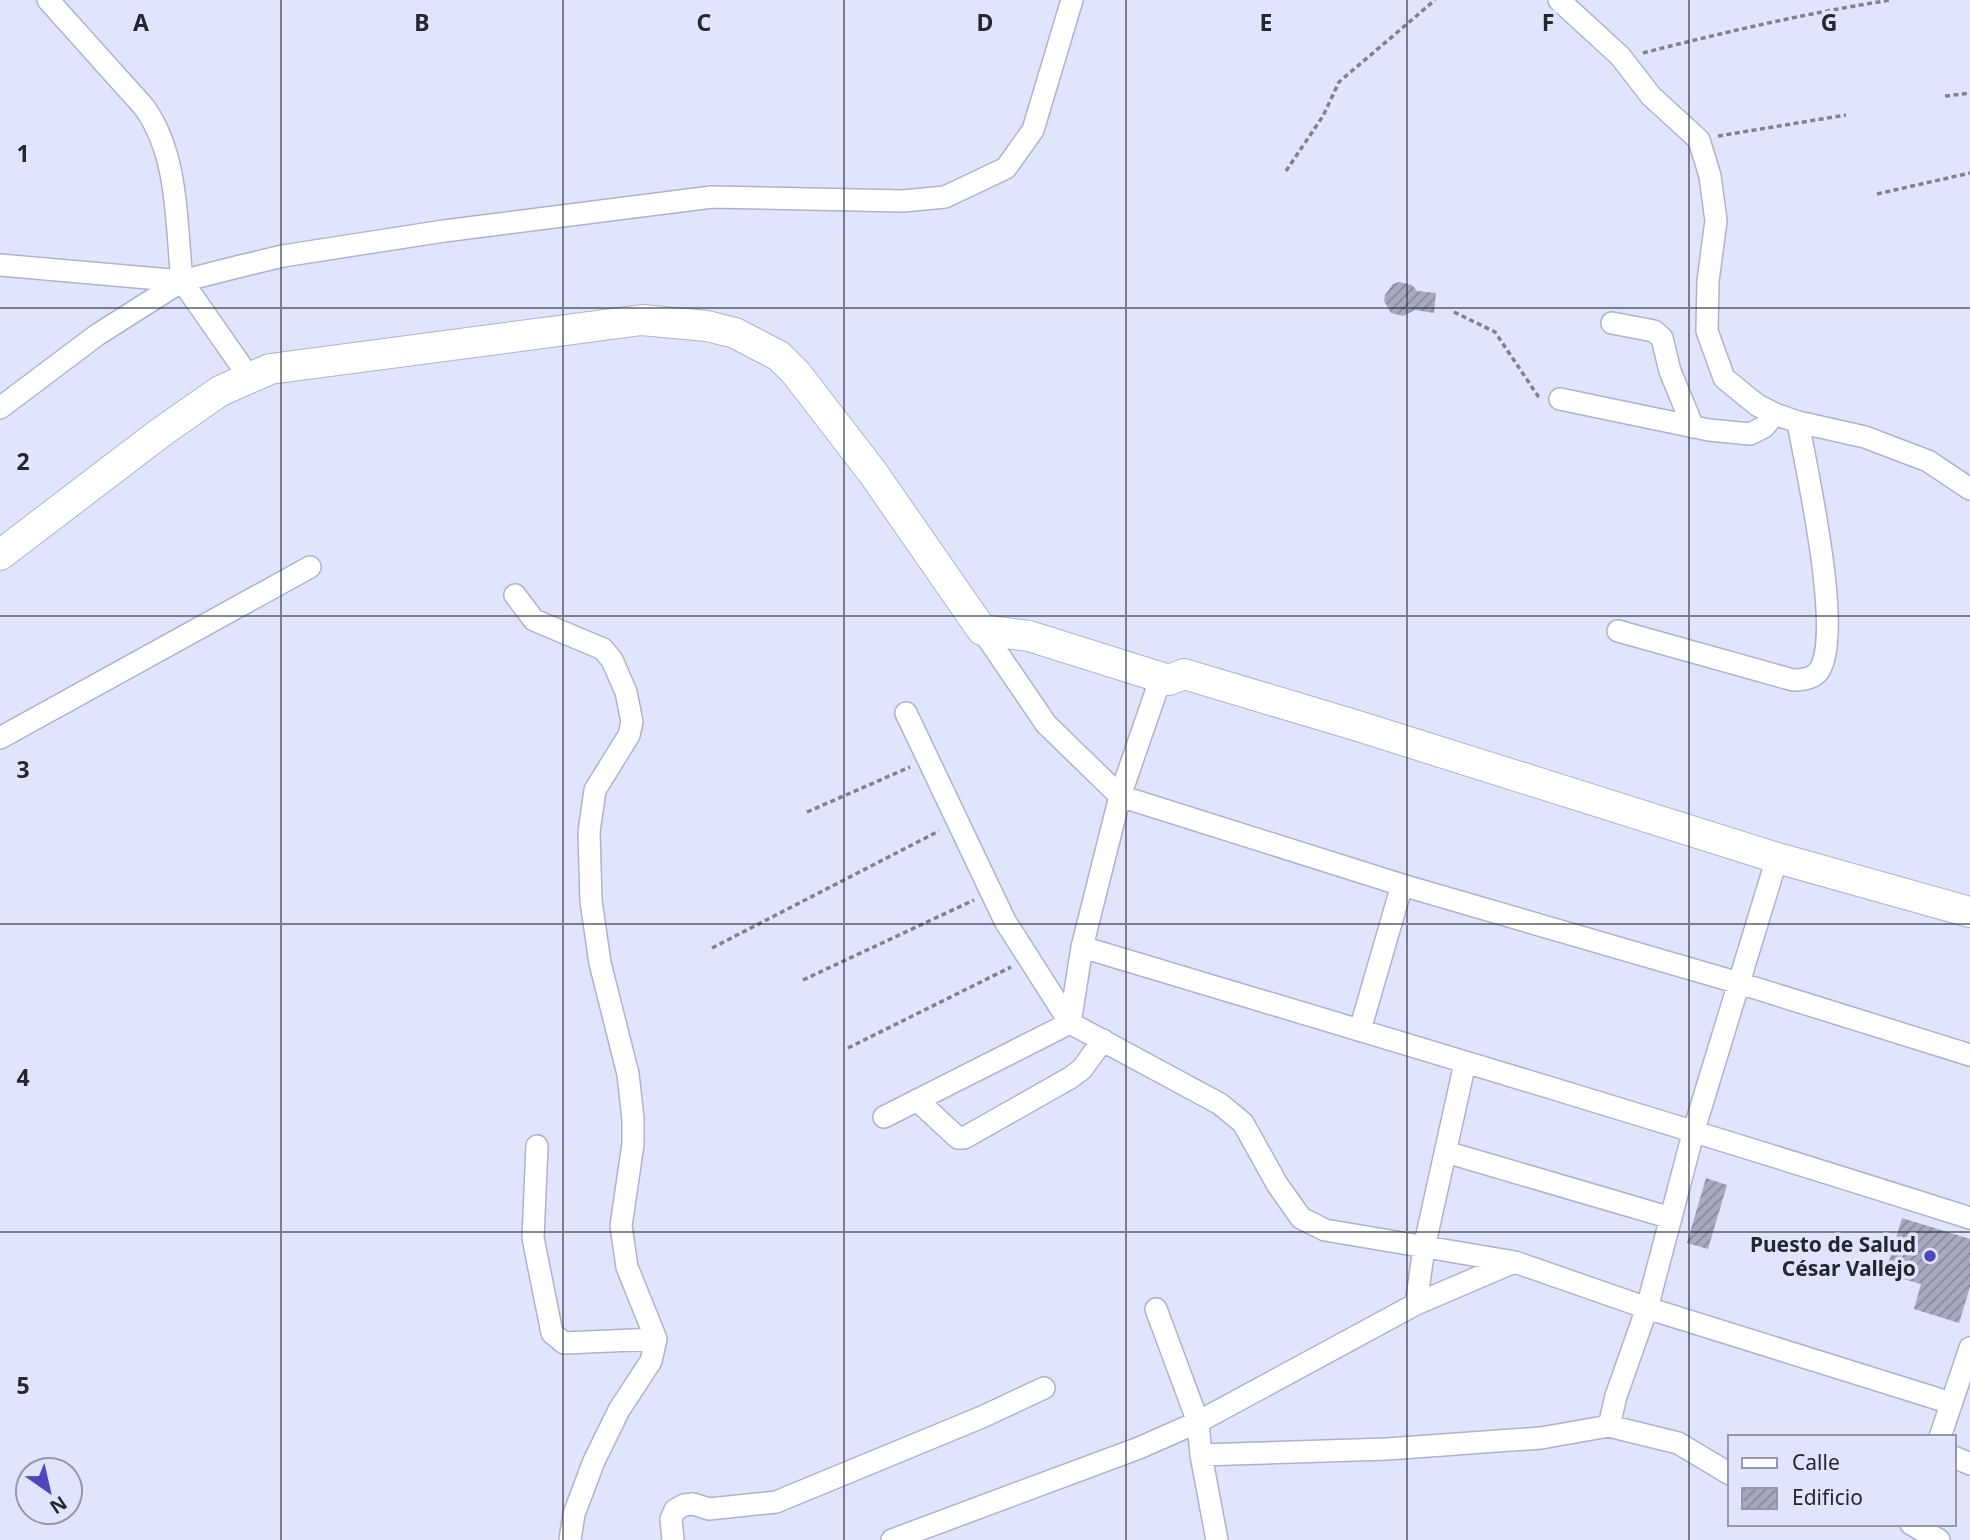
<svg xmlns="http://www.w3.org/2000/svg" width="1970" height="1540" viewBox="0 0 1970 1540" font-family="'Noto Sans',sans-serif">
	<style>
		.building { fill: url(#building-hatch) }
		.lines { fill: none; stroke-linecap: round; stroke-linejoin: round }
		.street-casing { stroke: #afb2ca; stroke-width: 24 }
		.secondary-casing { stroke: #afb2ca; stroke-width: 32 }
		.path { stroke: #7f8191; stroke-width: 3.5; stroke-dasharray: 5 3.5; stroke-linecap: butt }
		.street { stroke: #fff; stroke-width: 21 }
		.secondary { stroke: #fff; stroke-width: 30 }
		.grid { fill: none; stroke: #25262f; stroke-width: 2; stroke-opacity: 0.55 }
		.poi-dot { fill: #4d46bd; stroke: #e0e4fc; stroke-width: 2.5 }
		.labels { text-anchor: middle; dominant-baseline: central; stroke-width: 7; stroke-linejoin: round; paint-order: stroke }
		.poi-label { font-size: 21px; font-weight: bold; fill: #25262f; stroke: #e0e4fc; text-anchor: end }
		.grid-label { font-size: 23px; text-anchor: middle; font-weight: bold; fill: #25262f; stroke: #e0e4fc; stroke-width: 7; stroke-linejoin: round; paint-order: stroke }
	</style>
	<defs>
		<pattern id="building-hatch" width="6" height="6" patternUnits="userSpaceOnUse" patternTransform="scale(1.75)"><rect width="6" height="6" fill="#a6a9c1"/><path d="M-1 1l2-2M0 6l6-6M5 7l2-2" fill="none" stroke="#87899d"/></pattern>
	</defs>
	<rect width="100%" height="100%" fill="#e0e4fc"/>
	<path class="building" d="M1399 282 1412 285 1417 291 1436 293 1434 313 1415 310 1403 316 1391 313 1384 301 1385 295 1393 284Z
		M1706 1178 1727 1185 1708 1249 1687 1243Z
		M1902 1218 1970 1239V1287L1959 1323 1914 1309 1921 1284 1885 1274Z"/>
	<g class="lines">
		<defs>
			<path id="street" d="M48 0 144 107C179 155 176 224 182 281
				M1559 0 1620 56 1651 96 1699 140 1710 176 1716 221 1708 281 1707 331 1724 378 1757 405 1775 414 1798 422 1865 437 1928 461 1970 489
				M0 265 182 281 249 377
				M1612 323 1654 331 1662 338 1670 371 1693 427
				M1560 399 1709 430 1750 434 1764 427 1775 414
				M0 408 97 335 182 281 241 266 283 256 444 231 712 197 903 201 945 197 1006 168 1033 130 1072 0
				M515 595 534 620 603 649 612 660 626 692 632 722 629 735 595 790 589 832 591 901 600 963 628 1074 633 1119V1144L621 1226 627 1267 656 1339 651 1361 619 1410 594 1461 574 1514 570 1540
				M982 630 1046 724 1120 796 1402 885 1739 983 1970 1055
				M1618 631 1793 680C1801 680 1812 679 1818 672 1845 638 1806 468 1798 422
				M906 713 1005 921 1070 1023 1220 1104 1243 1123 1277 1184 1301 1218 1325 1230 1515 1262 1647 1308 1951 1403
				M0 738 310 567
				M1082 947C1379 1036 1675 1124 1970 1218
				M1360 1030 1402 885
				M917 1100 958 1138H964L1070 1078 1082 1069 1103 1040
				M884 1117 1070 1023 1082 947 1120 796 1157 689 1169 680
				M537 1146 533 1238 552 1333 564 1343 656 1339
				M1446 1152 1671 1218
				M1416 1304 1514 1262
				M1156 1309 1198 1422 1201 1455 1217 1540
				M1609 1426 1616 1396 1647 1308 1694 1130 1777 858
				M1940 1437 1970 1348
				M1201 1455 1387 1449 1541 1438 1609 1426 1678 1443 1730 1474
				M1954 1457 1970 1464
				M1911 1524 1939 1540
				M673 1540 671 1519 675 1510 684 1505 693 1504 709 1509 776 1502 982 1417 1044 1388
				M892 1540 1139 1448 1198 1422 1416 1304 1424 1248 1465 1063"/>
			<path id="secondary" d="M0 555 160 433 220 391 270 369 642 320 707 326 735 333 779 356 796 373 873 473 982 630 1029 636 1169 680 1184 674 1358 726 1777 858 1970 912"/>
		</defs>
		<use href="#street" class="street-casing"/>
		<use href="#secondary" class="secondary-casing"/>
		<path class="path" d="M1643 53C1725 32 1807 13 1891 0
			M1945 96 1970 93
			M1718 136 1846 115
			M1286 171 1323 116 1339 82 1435 0
			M1877 194 1970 173
			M1454 312 1495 332 1538 396 1540 397
			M807 812 910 767
			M712 948 939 831
			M803 980 974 900
			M848 1048 1011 967"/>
		<use href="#street" class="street"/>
		<use href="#secondary" class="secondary"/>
	</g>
	<path class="grid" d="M281 0V1540M563 0V1540M844 0V1540M1126 0V1540M1407 0V1540M1689 0V1540M0 308H1970M0 616H1970M0 924H1970M0 1232H1970"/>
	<circle class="poi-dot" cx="1930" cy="1256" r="7"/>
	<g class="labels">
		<g class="poi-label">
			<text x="1916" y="1244">Puesto de Salud<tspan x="1916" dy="24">César Vallejo</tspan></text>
		</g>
	</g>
	<g class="grid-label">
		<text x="141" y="31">A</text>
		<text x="422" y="31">B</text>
		<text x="704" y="31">C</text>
		<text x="985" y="31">D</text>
		<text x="1266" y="31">E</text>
		<text x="1548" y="31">F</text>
		<text x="1829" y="31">G</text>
		<text x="23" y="162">1</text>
		<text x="23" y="470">2</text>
		<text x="23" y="778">3</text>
		<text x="23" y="1086">4</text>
		<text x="23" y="1394">5</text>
	</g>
	<rect x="1728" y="1435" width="228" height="91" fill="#e0e4fc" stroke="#9598aa" stroke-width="2"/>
	<rect x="1742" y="1458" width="35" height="10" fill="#ffffff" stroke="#9598aa" stroke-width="2"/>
	<text x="1792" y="1470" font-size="21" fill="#25262f">Calle</text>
	<rect x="1742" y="1488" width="35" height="21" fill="url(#building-hatch)" stroke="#9598aa" stroke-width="2"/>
	<text x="1792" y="1505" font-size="21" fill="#25262f">Edificio</text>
	<g transform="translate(49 1491) rotate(146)"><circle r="33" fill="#e0e4fc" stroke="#9598aa" stroke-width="2"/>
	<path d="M0-5L12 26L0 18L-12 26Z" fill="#4d46bd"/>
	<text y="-10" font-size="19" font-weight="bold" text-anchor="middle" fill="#25262f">N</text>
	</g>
</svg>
